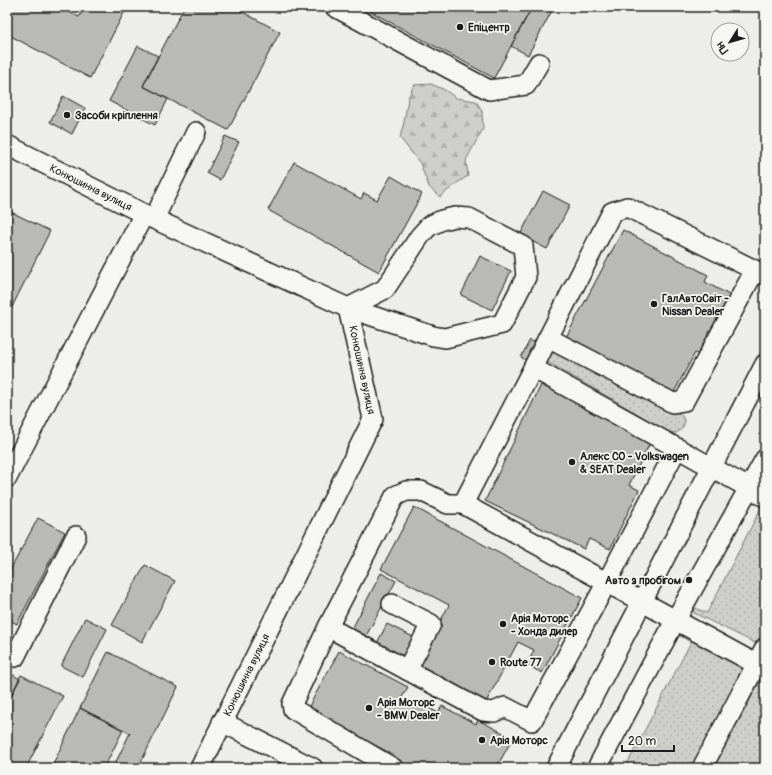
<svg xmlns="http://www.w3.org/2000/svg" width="772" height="775" viewBox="0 0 772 775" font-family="Pangolin,sans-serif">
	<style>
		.green { fill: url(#green-dots); stroke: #757574 }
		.forest { fill: url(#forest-firs); stroke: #757574 }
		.building { fill: #b9b9b6; stroke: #1c1c1c }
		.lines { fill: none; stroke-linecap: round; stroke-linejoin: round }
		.minor-casing { stroke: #1c1c1c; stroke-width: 22 }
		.minor { stroke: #f6f6f2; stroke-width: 19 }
		.poi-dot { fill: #1c1c1c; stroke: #f6f6f2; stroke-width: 1.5 }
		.labels { text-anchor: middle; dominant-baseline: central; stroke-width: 3.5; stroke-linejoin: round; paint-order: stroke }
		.poi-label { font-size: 11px; font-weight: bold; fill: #1c1c1c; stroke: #f6f6f2; text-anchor: start }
		.street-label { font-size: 11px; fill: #1c1c1c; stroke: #f6f6f2 }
	</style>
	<defs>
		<pattern id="green-dots" width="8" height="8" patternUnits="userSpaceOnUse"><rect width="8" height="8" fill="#cececb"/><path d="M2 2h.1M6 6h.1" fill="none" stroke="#b0b0ae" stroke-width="1.8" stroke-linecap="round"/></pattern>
		<pattern id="forest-firs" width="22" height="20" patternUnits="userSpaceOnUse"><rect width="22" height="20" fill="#cececb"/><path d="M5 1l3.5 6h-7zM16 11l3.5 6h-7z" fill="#b0b0ae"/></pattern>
	</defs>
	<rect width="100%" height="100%" fill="#edede9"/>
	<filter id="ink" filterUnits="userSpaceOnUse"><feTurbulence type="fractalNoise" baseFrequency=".025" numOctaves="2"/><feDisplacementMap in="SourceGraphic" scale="8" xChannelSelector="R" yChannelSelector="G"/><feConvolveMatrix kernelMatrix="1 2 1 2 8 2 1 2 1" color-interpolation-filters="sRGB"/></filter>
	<g filter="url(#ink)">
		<path class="green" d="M551 346 680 414C687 420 685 429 676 433L669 432 544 360Z
			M763 504 765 505V633L759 645 694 613 693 607 707 613Z
			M685 632 746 665 691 768H625L691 642 676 634Z
			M765 671V768H713Z"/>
		<path class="forest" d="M431 84 445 90 456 98 476 101 482 111 483 129 466 160 468 176 457 183 440 197 429 187 420 163 400 138 404 122 408 98 414 85Z"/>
		<path class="building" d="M7 7H59L79 17 85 7H127L90 78 7 34Z
			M184 7H233L280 32 228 130 143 86Z
			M362 7H532L494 78Z
			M532 7H554L528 55 511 46Z
			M138 46 158 56 143 86 168 99 155 125 109 101Z
			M63 96 85 108 72 134 50 122Z
			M225 136 239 142 220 180 207 173Z
			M294 162 361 199 364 193 377 200 391 176 422 194 379 272 268 210Z
			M543 191 570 205 547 249 520 235Z
			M7 210 50 231 7 317Z
			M623 230 708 275 705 282 731 296 700 355 695 353 672 396 565 339Z
			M480 256 511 271 492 310 461 295Z
			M530 340 540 346 530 363 521 357Z
			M541 385 652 439 629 485 639 490 610 549 589 539 584 549 485 501Z
			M414 507 582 598 542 673 527 665 534 650 518 642 485 704 416 667 449 605 381 569Z
			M38 518 65 532 17 624 7 619V576Z
			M145 565 175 581 142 642 112 625Z
			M381 573 396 581 366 636 352 629Z
			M85 618 107 629 83 677 61 666Z
			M387 624 417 639 407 658 377 643Z
			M339 651 408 687 401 699 413 705 415 700 438 713 442 706 476 724 478 720 513 738 496 768H409L386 756 388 752 307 710Z
			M108 652 178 687 138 768H113L130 733 80 708Z
			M8 672 20 679 7 704V673Z
			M21 675 63 696 26 768H7V704Z
			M80 708 123 730 104 768H51Z"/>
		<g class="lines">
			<defs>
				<g id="minor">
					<path d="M335 7 489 90 526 85 539 63"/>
					<path id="s1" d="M7 145 154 219 348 308 433 336 445 338 502 324 526 277 523 246 469 218 455 217 442 220 429 226 420 236 385 289 348 308"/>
					<path d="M154 219 196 132"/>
					<path d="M755 270 684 401 673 403 548 338 612 212 627 207 765 275"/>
					<path d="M533 368 548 338"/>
					<path d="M677 448 533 368 463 504 756 664"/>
					<path d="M7 478 144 214"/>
					<path d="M392 604 431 624 407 670 483 711 494 712 505 707 532 721 607 582 677 448 765 497"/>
					<path d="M328 627 407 670"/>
					<path d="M7 653 15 657 76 536"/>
					<path d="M222 722 313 768"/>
					<path id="s2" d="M200 768 373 419 348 308"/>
					<path d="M393 768 293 709 292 704 328 627 395 496 406 491H421L448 504H463"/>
					<path d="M556 768 765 364"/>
					<path d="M597 768 676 619 765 459"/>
					<path d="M702 768 765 648"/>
				</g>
			</defs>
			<use href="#minor" class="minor-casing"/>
			<use href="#minor" class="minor"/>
		</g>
	</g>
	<g class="poi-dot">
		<circle cx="460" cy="27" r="4"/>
		<circle cx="67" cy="115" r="4"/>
		<circle cx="654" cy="304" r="4"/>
		<circle cx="572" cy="462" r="4"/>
		<circle cx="689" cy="580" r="4"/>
		<circle cx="503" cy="624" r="4"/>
		<circle cx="492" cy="662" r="4"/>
		<circle cx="369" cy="708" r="4"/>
		<circle cx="482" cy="740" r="4"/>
	</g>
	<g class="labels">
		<g class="poi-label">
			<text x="468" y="27">Епіцентр</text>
			<text x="75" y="115">Засоби кріплення</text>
			<text x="662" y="298">ГалАвтоСвіт -<tspan x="662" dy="13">Nissan Dealer</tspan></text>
			<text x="580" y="456">Алекс CO - Volkswagen<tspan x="580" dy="13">&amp; SEAT Dealer</tspan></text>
			<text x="681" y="580" text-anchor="end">Авто з пробігом</text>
			<text x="511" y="618">Арія Моторс<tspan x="511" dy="13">- Хонда дилер</tspan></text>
			<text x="500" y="662">Route 77</text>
			<text x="377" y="702">Арія Моторс<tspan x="377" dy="13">- BMW Dealer</tspan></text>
			<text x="490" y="740">Арія Моторс</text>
		</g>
		<g class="street-label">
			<text stroke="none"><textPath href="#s1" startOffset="94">Конюшинна вулиця</textPath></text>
			<text transform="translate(362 370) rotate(78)">Конюшинна вулиця</text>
			<text stroke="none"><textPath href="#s2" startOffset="104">Конюшинна вулиця</textPath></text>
		</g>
	</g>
	<rect width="772" height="775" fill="none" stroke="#f6f6f2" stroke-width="24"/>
	<rect x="12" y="12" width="748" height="751" fill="none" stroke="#1c1c1c" stroke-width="1.5" filter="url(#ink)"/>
	<g transform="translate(730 42) rotate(233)"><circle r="19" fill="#f6f6f2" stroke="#9f9f9c"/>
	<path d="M0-3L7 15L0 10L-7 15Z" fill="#1c1c1c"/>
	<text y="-6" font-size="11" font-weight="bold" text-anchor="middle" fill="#1c1c1c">Пн</text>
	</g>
	<path d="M622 745v6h52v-6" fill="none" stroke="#1c1c1c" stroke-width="2"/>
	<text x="628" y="745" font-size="12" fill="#1c1c1c" stroke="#f6f6f2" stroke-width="3" paint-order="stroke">20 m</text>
</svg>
